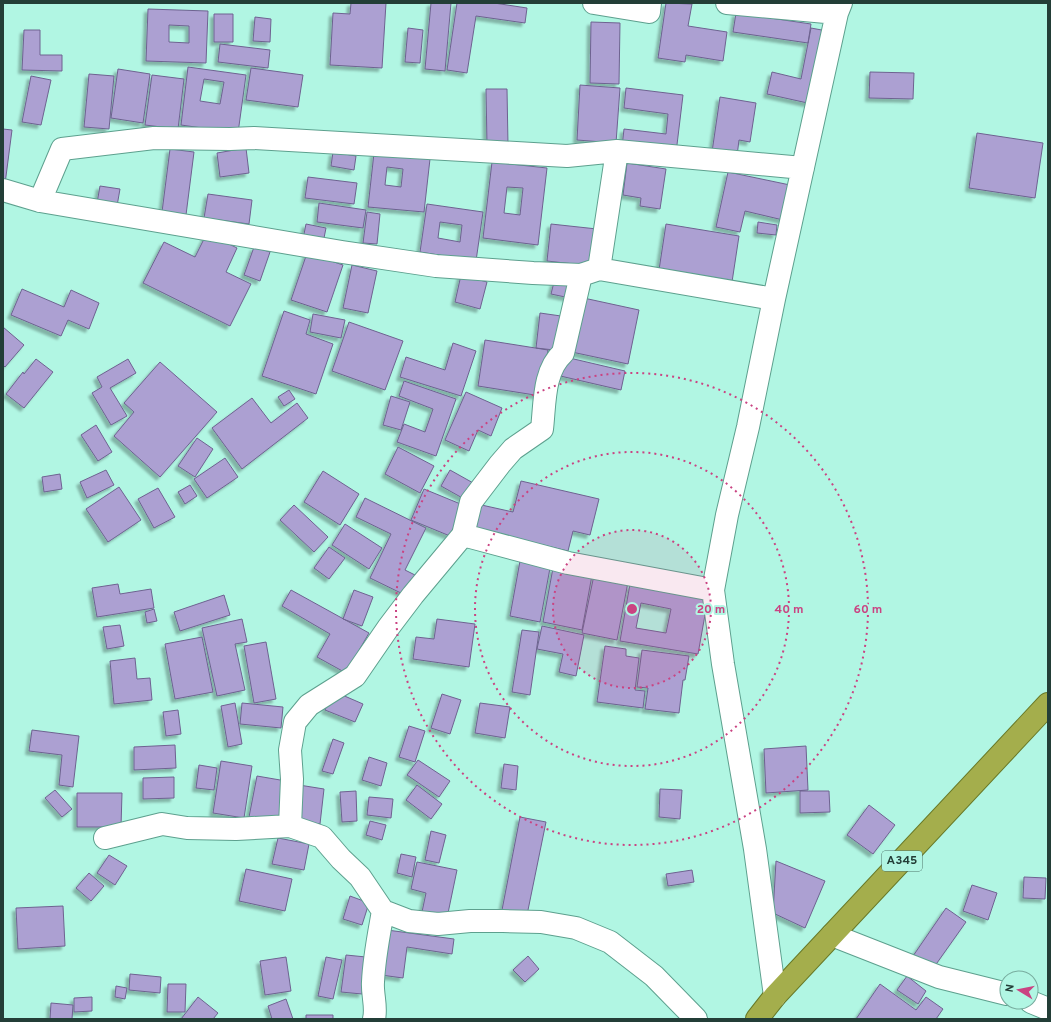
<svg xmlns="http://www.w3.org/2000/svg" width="1051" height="1022" viewBox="0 0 1051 1022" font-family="Overpass,sans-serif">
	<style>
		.building { fill: #aca0d2; stroke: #6e6290; fill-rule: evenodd; filter: url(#shadow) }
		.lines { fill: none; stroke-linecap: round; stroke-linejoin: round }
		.minor-casing { stroke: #5da08e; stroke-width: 24 }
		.trunk-casing { stroke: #687927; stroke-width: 24 }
		.minor { stroke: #fff; stroke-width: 22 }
		.trunk { stroke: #a4ae4c; stroke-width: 22 }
		.ring { fill: none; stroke: #ca4382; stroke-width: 2; stroke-dasharray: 2 4 }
		.labels { text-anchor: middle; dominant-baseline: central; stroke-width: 4; stroke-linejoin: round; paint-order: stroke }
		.shield { fill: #b1f6e3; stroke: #4e756b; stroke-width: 1 }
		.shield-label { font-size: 12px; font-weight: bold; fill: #233e37 }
		.centre { fill: #ca4382; stroke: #b1f6e3; stroke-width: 2 }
		.ring-label { font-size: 12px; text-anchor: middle; font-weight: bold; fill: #ca4382; stroke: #b1f6e3; stroke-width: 4; stroke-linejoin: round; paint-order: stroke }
	</style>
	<defs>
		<filter id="shadow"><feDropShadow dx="-3.5" dy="3.5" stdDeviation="1" flood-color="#0004"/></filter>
	</defs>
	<rect width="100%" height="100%" fill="#b1f6e3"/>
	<path class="building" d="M351 3H386L382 68 330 65 333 13 350 14Z
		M431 3H451L445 71 425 69Z
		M457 3H494L527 8 525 23 476 16 467 73 447 70Z
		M666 3 692 4 688 26 727 32 723 61 686 55 685 62 658 58Z
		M148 9 208 11 206 63 146 61ZM169 25 189 26V43L169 42Z
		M736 13 811 24 808 43 733 32Z
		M214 14H233V42H214Z
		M255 17 271 19 270 42 253 41Z
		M591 22 620 23 619 84 590 83Z
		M408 28 423 30 420 63 405 62Z
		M811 28 827 31 812 104 767 94 772 72 801 79Z
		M24 30H40V55H62V71L22 70Z
		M220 44 270 50 268 68 218 62Z
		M188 67 246 75 238 133 181 125ZM204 79 224 82 220 104 200 101Z
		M251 68 303 75 298 107 246 100Z
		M118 69 150 74 143 123 111 118Z
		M870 72 914 73 913 99 869 98Z
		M89 74 114 76 109 129 84 127Z
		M152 75 184 79 178 129 145 125Z
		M31 76 51 80 41 125 22 122Z
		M580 85 620 88 616 143 577 140Z
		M626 88 683 95 676 153 622 147 624 129 666 134 668 114 624 108Z
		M486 89H507L508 145H487Z
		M720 97 756 103 750 142 739 140 737 156 712 152Z
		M3 129 12 130 5 184H3Z
		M977 133 1043 143 1035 198 969 188Z
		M246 148 249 173 220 177 217 153Z
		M170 149 194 152 186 215 162 212Z
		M333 152 356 156 354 170 331 166Z
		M374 153 430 159 424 212 368 207ZM387 167 403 169 401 187 385 185Z
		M492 162 547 168 538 245 483 238ZM507 187 523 188 520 215 504 213Z
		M627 163 666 169 660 209 640 206 641 198 623 195Z
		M728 172 790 185 783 220 745 211 740 232 716 227Z
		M308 177 357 183 354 204 305 198Z
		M100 186 120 189 117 206 97 203Z
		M208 194 252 200 249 224 204 218Z
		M319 203 366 210 363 228 317 222Z
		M427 204 483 212 476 261 420 252ZM440 222 462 225 460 242 438 238Z
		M367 212 380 214 377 244 363 243Z
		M758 222 777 225 776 235 757 233Z
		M306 224 326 228 323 243 303 239Z
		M551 224 597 229 592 266 547 261Z
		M666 224 739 236 732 282 659 270Z
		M207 233 237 248 226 272 251 284 230 326 143 283 164 242 195 257Z
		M254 247 270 252 260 281 244 275Z
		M307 253 343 265 327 312 291 300Z
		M352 265 377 271 368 313 343 308Z
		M461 275 487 282 480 309 455 302Z
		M554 282 573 286 570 298 551 294Z
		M22 289 64 307 71 290 99 303 89 329 68 320 61 336 11 315Z
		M579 297 639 310 628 364 567 351Z
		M284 311 310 320 306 334 333 344 316 394 262 376Z
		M540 313 568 317 563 351 536 348Z
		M313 314 345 320 341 338 310 332Z
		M349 322 403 341 385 390 332 371Z
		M3 327 24 345 5 367 3 365Z
		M485 340 548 350 541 396 478 386Z
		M453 343 476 351 461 396 400 377 406 357 445 370Z
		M561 356 625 371 621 390 556 375Z
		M36 359 53 372 24 408 6 394 23 372 24 374Z
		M128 359 136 373 110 388 127 416 111 425 92 393 102 387 97 377Z
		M160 362 217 412 160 477 114 436 134 412 124 403Z
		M404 381 456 399 436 456 397 442 404 424 425 432 433 409 399 396Z
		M289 390 295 399 284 406 278 397Z
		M466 392 502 408 491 436 478 430 469 451 445 440Z
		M391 396 410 402 401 430 383 425Z
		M252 398 271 423 297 403 308 418 242 469 212 428Z
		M96 425 112 452 98 461 81 435Z
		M197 438 213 449 195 477 178 466Z
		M398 447 434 466 420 493 385 474Z
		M225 458 238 477 207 498 194 479Z
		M106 470 114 485 87 498 80 482Z
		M450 470 475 484 466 500 441 486Z
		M323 471 359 494 340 525 304 502Z
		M60 474 62 489 44 492 42 477Z
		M521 481 599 499 590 535 573 531 568 551 471 528 477 504 513 512Z
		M190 485 197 496 185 504 178 492Z
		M119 487 141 520 108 542 86 509Z
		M158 488 175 517 154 528 138 499Z
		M424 489 463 505 450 536 411 520Z
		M365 498 426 528 405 570 415 575 405 595 370 578 391 534 356 517Z
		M294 505 328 537 314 552 280 520Z
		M345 524 382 548 369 569 332 545Z
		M329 547 345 558 329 579 314 568Z
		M520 561 550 568 540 622 510 616Z
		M553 568 592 575 582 630 543 622Z
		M594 575 628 582 617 640 582 633Z
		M118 584 120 594 151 589 154 608 97 617 92 588Z
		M630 584 708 598 698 654 620 641ZM641 603 671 609 666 633 636 628Z
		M291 590 369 633 346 673 317 657 330 634 282 606Z
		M354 590 373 597 362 626 343 619Z
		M224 595 230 615 180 631 174 612Z
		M154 609 157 621 147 623 145 612Z
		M242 619 247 642 235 644 245 690 217 696 202 628Z
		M437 619 475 624 469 667 413 659 416 637 434 639Z
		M120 625 124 646 107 649 103 627Z
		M542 626 584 635 576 676 559 672 563 654 537 649Z
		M522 630 539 632 530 695 512 692Z
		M202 637 213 692 175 699 165 644Z
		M266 642 276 699 254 703 244 646Z
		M605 646 626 649V656L639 658 635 690 645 691 643 708 597 702Z
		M642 650 689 656 685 680H683L679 713 645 709 648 688 637 687Z
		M135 658 137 679 150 678 152 700 114 704 110 661Z
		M333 691 363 704 355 722 325 710Z
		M442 694 461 700 450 734 431 728Z
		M235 703 242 744 228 747 221 706Z
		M242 703 283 707 281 728 240 724Z
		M480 703 510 707 505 738 475 733Z
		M178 710 181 734 166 736 163 712Z
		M409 726 425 731 415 762 399 757Z
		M32 730 79 736 73 787 59 785 62 755 29 751Z
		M333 739 344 743 333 774 322 771Z
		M175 745 176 768 134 770V747Z
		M806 746 808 790 766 793 764 749Z
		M369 757 387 763 381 786 362 780Z
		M418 760 450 781 439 797 407 775Z
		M221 761 252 766 244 818 213 813Z
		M504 764 518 766 516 790 501 788Z
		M199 765 217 768 214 790 196 788Z
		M257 776 286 781 278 822 249 817Z
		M174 777V798L143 799V778Z
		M299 785 324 789 320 824 295 821Z
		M417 785 442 804 431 819 406 800Z
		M660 789 682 790 680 819 659 817Z
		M55 790 72 809 62 817 45 798Z
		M356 791 357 821 342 822 340 792Z
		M800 791H829L830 812 800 813Z
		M77 793H122L121 827H77Z
		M369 797 393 799 391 818 367 815Z
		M869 805 895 825 873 854 847 835Z
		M520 817 546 822 527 915 502 910Z
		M370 821 386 825 382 840 366 835Z
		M431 831 446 835 439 863 425 860Z
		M278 838 309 844 304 870 272 864Z
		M401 854 416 857 412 877 397 873Z
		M109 855 127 866 115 885 97 873Z
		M776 861 825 881 805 928 773 913Z
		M417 862 457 870 447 918 422 912 426 893 411 889Z
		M246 869 292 879 285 911 239 901Z
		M692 870 694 882 668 886 666 874Z
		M89 873 104 886 91 901 76 888Z
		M1024 877 1046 878 1045 899 1023 898Z
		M972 885 997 893 988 920 963 911Z
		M350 896 369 903 362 925 343 919Z
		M63 906 65 946 18 949 16 908Z
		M946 908 966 922 932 970 913 956Z
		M387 930 454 939 452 954 407 947 403 978 381 975Z
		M346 955 366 957 362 994 341 992Z
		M528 956 539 969 525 982 513 970Z
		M286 957 291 991 265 995 260 961Z
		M326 957 342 960 333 999 318 996Z
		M130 974 161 977 160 993 129 990Z
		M907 976 926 991 918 1004 897 990Z
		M168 984H186L185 1012H167Z
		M880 984 916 1010 926 997 943 1009 936 1019H856Z
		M116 986 127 988 125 999 115 997Z
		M92 997V1011L74 1012V998Z
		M198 997 218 1013 213 1019H181Z
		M286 999 293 1019H272L268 1006Z
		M51 1003 73 1005 72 1019H50Z
		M306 1015H333V1019H306Z"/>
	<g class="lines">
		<defs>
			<path id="minor" d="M594 3 649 12 650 3
				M727 3 837 13
				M3 190 40 201 342 252 436 266 533 273 581 275 599 269 774 299
				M40 201 62 149 154 138 230 139 254 138 567 156 617 151 803 168
				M599 269 617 151
				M463 535 568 563 713 590
				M290 826 292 779 290 750 295 722 309 705 355 676 388 628 413 595 463 535 471 502 500 464 513 449 542 429C545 404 543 371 563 353L581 275
				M105 838 162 824 187 828 236 829 290 826 322 837 341 859 360 877 383 911 409 921 438 924 470 921H503L541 922 576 928 610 942 654 976 696 1019
				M832 935 939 977 1007 994
				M775 996 755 849 723 664 713 590 727 515 748 427 774 299 837 13 841 3
				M1031 1002 1048 1009
				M374 1019C377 1007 372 994 373 982 374 958 379 934 383 911"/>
			<path id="trunk" d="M757 1019 775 996 1048 704"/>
		</defs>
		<use href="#minor" class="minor-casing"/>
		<use href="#trunk" class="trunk-casing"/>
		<use href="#minor" class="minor"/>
		<use href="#trunk" class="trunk"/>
	</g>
	<circle cx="632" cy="609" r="79" fill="#ca4382" fill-opacity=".12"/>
	<g class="ring">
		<circle cx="632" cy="609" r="79"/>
		<circle cx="632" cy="609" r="157"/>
		<circle cx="632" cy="609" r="236"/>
	</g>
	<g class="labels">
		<rect class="shield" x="882" y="851" width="40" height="20" rx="3"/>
		<g class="shield-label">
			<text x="902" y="861">A345</text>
		</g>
	</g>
	<circle cx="632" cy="609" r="6" class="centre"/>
	<g class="ring-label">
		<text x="711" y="613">20 m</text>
		<text x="789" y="613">40 m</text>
		<text x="868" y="613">60 m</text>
	</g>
	<rect width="1051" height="1022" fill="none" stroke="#233e37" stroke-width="8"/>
	<g transform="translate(1019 990) rotate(280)"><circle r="19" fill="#b1f6e3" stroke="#78ac9e"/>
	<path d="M0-3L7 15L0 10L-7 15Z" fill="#ca4382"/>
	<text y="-6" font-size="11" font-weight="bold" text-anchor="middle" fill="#233e37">N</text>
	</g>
</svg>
